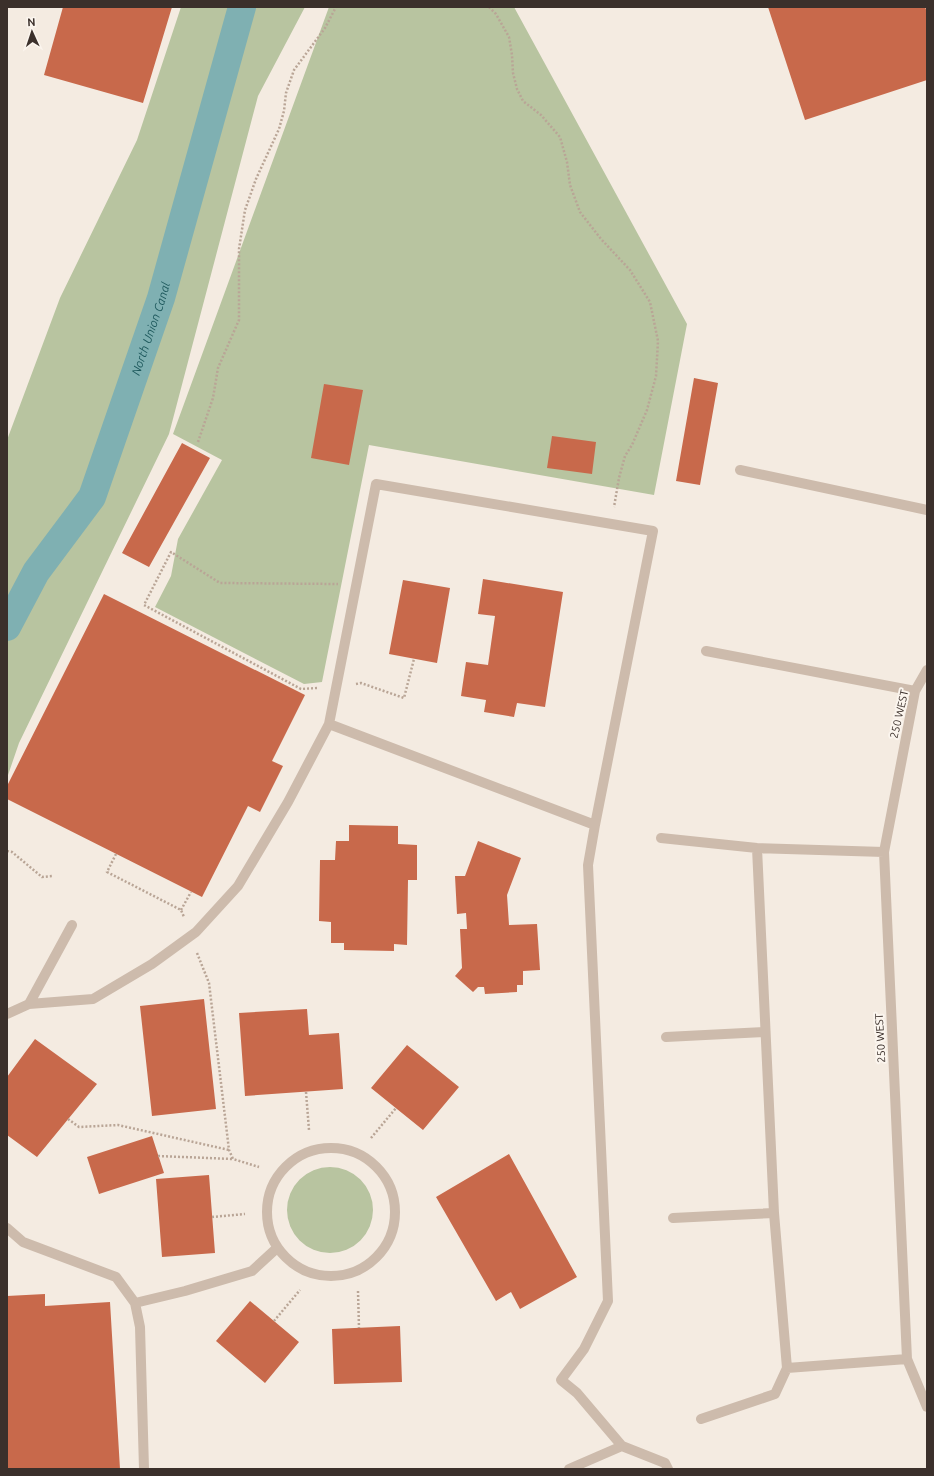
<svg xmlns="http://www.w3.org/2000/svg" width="934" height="1476" viewBox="0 0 934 1476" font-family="Ubuntu,sans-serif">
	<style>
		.green { fill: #b8c4a0 }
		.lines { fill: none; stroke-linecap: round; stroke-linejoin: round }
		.canal { stroke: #7fb0b2; stroke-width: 28 }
		.building { fill: #c8694b }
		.path { stroke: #b9a596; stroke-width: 2.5; stroke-dasharray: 2 2; stroke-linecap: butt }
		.minor { stroke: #cdbbac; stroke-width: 10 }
		.labels { text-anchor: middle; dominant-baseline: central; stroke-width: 4; stroke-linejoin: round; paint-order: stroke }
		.street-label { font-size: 11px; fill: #3b302b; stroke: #fbf5ee }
		.water-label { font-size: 12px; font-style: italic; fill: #1f5a5e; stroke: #fbf5ee }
	</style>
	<rect width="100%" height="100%" fill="#f4ebe1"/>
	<path class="green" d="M181 7H305L258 96 169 434 19 743 7 778V440L60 298 137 140Z
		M329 7H514L687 324 654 495 369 445 322 682 304 684 155 607 171 576 178 539 222 460 173 434Z
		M287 1210a43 43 0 1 1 86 0a43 43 0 1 1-86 0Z"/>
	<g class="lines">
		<path class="canal" id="s1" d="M7 627 36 572 92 497 161 298 242 7"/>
	</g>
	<path class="building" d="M63 7H172L143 103 44 75Z
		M768 7H925L927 12V80L805 120Z
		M694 378 718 383 700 485 676 481Z
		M324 384 363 390 349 465 311 458Z
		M552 436 596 442 592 474 547 468Z
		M182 443 210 458 149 567 122 553Z
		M483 579 563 592 545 707 517 703 514 717 484 712 486 700 461 696 466 662 488 665 495 616 478 614Z
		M403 580 450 588 437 663 389 654Z
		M104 594 305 695 272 761 283 766 260 812 248 806 202 897 7 799V786Z
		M349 825 398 826V844L417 845V880H408L407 945 394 944V951L344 950V943H331V922L319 921 320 860H335L336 841H349Z
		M478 841 521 858 507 895 509 925 537 924 540 970 523 971V985H517V992L485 994 484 987H478L473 992 455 976 462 968 460 929H467L466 913 457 914 455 876H465Z
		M204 999 216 1109 152 1116 140 1006Z
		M307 1009 309 1035 339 1033 343 1089 245 1096 239 1013Z
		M35 1039 97 1084 37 1157 7 1135V1077Z
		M407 1045 459 1087 423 1130 371 1088Z
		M152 1136 164 1173 99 1194 87 1157Z
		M509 1154 577 1277 520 1309 511 1292 496 1301 436 1197Z
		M209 1175 215 1253 162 1257 156 1179Z
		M45 1294V1306L110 1302 120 1469H7V1296Z
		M250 1301 299 1342 265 1383 216 1341Z
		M400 1326 402 1382 334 1384 332 1329Z"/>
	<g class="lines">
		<path class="path" d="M489 7 496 14 509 37 512 55 513 73 517 89 523 101 541 115 560 137 567 162 570 185 580 212 601 239 630 270 650 302 658 341 656 376 647 410 632 445 625 456 619 478 614 507
			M198 442 213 398 218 368 239 320V249L245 210 256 179 279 129 284 111 286 93 294 70 325 28 336 7
			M356 684 361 683 404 698 414 659
			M317 688 301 689 144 605 171 552 220 583 338 584
			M7 851 12 852 42 877 53 876
			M116 854 107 872 181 910 184 917
			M181 910 191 892
			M197 953 209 983 229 1150 233 1159 259 1167
			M306 1092 309 1130
			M68 1119 79 1127 118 1125 229 1150
			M371 1138 396 1108
			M158 1156 233 1159
			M212 1217 245 1214
			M358 1291 359 1328
			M274 1321 300 1290"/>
		<path class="minor" d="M740 470 927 510
			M706 651 915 691
			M927 670 915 691 884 852 907 1359 927 1407
			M329 724 376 484 653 531 595 825
			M661 838 757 848 884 852
			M757 848 774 1213 787 1368
			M29 1004 72 925
			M7 1014 29 1004 93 999 152 964 196 932 238 886 288 802 329 724 595 825 588 865 608 1301 584 1349 561 1380 577 1393 622 1446 665 1463 668 1469
			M666 1037 765 1032
			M267 1212a64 64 0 1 1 128 0a64 64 0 1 1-128 0Z
			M673 1218 774 1213
			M7 1228 23 1242 116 1277 135 1303 140 1327 144 1469
			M135 1303 185 1291 252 1271 277 1248
			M701 1419 775 1394 787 1368 907 1359
			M569 1469 622 1446"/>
	</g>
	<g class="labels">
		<g class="street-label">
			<text transform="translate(899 714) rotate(-77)">250 WEST</text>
			<text transform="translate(880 1038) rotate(-93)">250 WEST</text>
		</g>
		<g class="water-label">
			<text stroke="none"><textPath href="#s1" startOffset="334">North Union Canal</textPath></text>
		</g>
	</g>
	<rect width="934" height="1476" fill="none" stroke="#3b302b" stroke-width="16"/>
	<g transform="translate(32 32) rotate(357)" stroke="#fbf5ee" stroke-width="3" paint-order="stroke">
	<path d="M0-3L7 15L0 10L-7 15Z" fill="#3b302b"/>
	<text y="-6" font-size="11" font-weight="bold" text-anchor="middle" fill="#3b302b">N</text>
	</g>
</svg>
